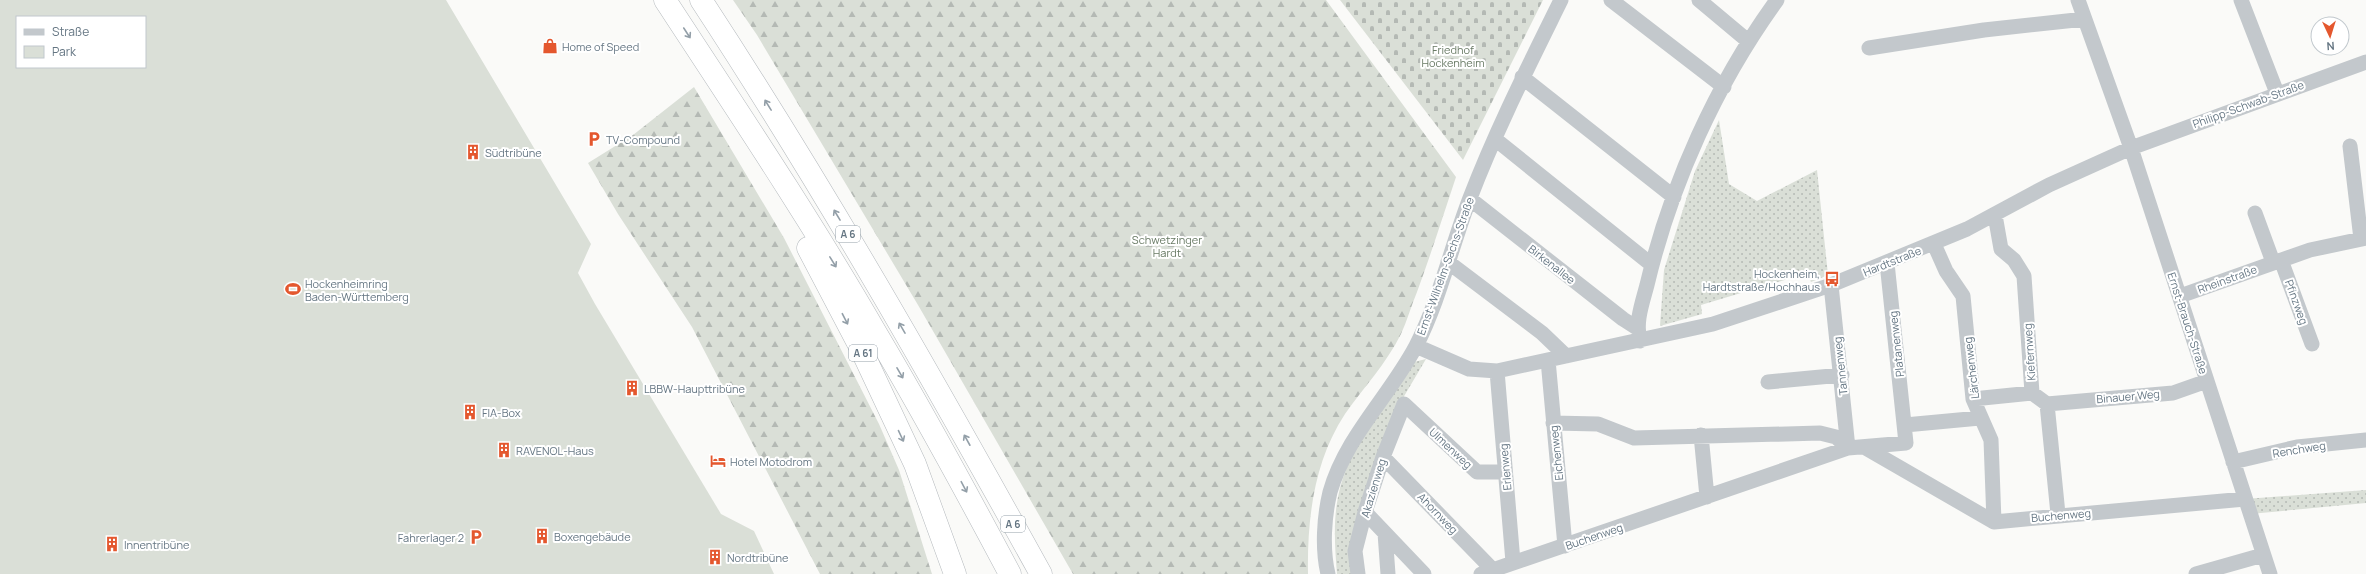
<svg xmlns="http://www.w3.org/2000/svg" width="2366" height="574" viewBox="0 0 2366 574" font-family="Manrope,sans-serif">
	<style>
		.grass { fill: url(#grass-dots) }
		.forest { fill: url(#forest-firs) }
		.cemetery { fill: url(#cemetery-stones) }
		.park { fill: #dadfd7; fill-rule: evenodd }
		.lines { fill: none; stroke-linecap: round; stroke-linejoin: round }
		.highway-casing { stroke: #b4b9bd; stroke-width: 23 }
		.minor { stroke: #c3c8cc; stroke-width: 15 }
		.highway { stroke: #fff; stroke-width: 22 }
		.oneway { stroke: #939fa8 }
		.labels { text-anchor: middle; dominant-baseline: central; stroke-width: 4; stroke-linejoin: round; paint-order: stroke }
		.shield { fill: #fff; stroke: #939fa8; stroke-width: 1 }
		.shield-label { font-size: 10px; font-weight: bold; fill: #657683 }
		.poi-label { font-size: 11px; fill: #657683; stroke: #fff; text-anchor: start }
		.park-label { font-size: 11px; fill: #687a64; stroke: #fff }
		.street-label { font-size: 11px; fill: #657683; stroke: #fff }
	</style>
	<defs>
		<pattern id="grass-dots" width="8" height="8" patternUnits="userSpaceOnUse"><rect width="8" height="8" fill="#dadfd7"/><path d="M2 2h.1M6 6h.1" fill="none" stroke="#b4b9b4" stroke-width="1.8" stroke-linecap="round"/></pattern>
		<pattern id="forest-firs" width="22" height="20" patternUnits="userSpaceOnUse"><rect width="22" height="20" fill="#dadfd7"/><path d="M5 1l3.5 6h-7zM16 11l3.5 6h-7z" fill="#b4b9b4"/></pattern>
		<pattern id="cemetery-stones" width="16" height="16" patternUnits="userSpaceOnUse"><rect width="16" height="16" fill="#dadfd7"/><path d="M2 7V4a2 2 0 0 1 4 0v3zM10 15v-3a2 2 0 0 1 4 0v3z" fill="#b4b9b4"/></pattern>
	</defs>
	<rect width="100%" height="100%" fill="#fafaf8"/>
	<path class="grass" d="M1719 120 1729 184 1757 201 1817 170 1828 275 1811 282 1808 273 1701 305 1702 314 1660 326 1664 270 1695 171Z
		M1426 359 1393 415 1354 574H1337C1335 549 1333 522 1338 497 1348 446 1385 404 1414 362Z
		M2366 490V503L2250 514 2245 499Z"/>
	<path class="forest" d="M733 0H1326L1456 177C1443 216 1431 254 1417 292 1411 306 1407 321 1401 334 1386 364 1364 387 1345 414 1314 461 1307 519 1308 574H1073L918 305 757 35Z
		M694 87 784 238 879 424 899 470 932 574H820L692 327 618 214 588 163 633 135Z"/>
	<path class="cemetery" d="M1340 0H1543L1463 160Z"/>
	<path class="park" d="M0 0H446L591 244 578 273 595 304 721 514 754 531 774 574H0ZM17 17H145V67H17Z"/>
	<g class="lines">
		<defs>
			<path id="highway" d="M665 0C737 110 810 219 876 333 923 412 967 493 1010 574
				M701 0C823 186 933 379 1041 574
				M808 248 861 349 915 464 955 574"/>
		</defs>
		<use href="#highway" class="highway-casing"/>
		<path class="minor" d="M1611 0 1724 87
			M1699 0 1748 41
			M2078 0 2131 148 2270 574
			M2241 0 2277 93
			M1869 48 1984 30 2085 19
			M1522 77 1674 197
			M1495 139 1652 265
			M2350 146 2361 239
			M1470 199 1623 319 1637 328
			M2255 213 2273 262
			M1995 215 2001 249 2014 260 2024 276 2032 393 2047 404 2058 514
			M1934 244 1946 271 1963 296 1973 399 1991 440 1994 522
			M2281 260 2312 344
			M1448 262 1542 333 1566 356
			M1831 285 1848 448
			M2180 296 2310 250 2366 238
			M1640 341C1635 322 1642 304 1647 285 1671 184 1716 84 1777 0
			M1416 346 1469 369 1497 371 1713 324 1831 285 1967 229 2049 185 2131 148 2366 62
			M1548 360 1565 546
			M1497 371 1513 562
			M1768 382 1842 375
			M1973 399 2032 393
			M2047 404 2173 393 2207 381
			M1553 423 1598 424 1634 438 1820 433 1836 437 1848 448
			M1905 425 1980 418
			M1701 435 1707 497
			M1864 447 1994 522
			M1383 457 1493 570
			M2233 462 2297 447 2366 440
			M1365 512 1424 574
			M1994 522 2245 499
			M1385 533 1388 574
			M1328 574C1322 549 1324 517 1330 492 1346 436 1389 397 1416 346 1440 299 1451 247 1470 198 1496 130 1529 65 1561 0
			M1358 574 1355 551 1365 512 1383 457 1404 404 1477 472H1505
			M1481 574 1848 448 1906 443 1887 263
			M2196 574 2263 555"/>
		<use href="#highway" class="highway"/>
	</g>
	<defs><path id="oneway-shaft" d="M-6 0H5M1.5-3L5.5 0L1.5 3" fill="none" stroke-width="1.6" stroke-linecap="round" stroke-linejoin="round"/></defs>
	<g class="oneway">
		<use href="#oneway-shaft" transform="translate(687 33) rotate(57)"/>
		<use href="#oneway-shaft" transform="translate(768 105) rotate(-122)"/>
		<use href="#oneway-shaft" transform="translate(837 215) rotate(-121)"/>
		<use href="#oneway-shaft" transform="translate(833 262) rotate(58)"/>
		<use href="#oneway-shaft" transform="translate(845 319) rotate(63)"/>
		<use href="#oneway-shaft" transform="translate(902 328) rotate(-120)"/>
		<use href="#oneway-shaft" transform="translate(900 373) rotate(60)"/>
		<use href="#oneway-shaft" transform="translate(901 436) rotate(65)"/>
		<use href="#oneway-shaft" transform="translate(967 440) rotate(-119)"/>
		<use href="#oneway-shaft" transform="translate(964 487) rotate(62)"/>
	</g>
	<defs>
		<symbol id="shop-bare" viewBox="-9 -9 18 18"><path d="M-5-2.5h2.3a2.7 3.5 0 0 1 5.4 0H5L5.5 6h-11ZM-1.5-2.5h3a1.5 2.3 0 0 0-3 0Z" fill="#e4572e" stroke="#fff" stroke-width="2.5" paint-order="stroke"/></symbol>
		<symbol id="parking-bare" viewBox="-9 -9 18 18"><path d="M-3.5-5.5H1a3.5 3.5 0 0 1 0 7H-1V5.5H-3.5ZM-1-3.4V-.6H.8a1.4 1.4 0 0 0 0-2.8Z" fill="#e4572e" stroke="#fff" stroke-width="2.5" paint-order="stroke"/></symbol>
		<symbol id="building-bare" viewBox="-9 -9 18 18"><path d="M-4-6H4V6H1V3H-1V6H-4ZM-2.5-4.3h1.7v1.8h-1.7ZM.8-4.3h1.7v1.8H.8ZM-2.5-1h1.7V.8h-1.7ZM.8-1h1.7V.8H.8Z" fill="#e4572e" stroke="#fff" stroke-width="2.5" paint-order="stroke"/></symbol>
		<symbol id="bus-bare" viewBox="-9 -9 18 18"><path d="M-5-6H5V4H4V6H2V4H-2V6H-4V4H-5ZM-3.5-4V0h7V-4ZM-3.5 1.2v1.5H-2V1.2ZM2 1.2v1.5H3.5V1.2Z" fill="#e4572e" stroke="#fff" stroke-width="2.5" paint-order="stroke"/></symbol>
		<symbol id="stadium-bare" viewBox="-9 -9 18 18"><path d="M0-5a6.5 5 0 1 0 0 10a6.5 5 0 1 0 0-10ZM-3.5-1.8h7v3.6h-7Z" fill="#e4572e" stroke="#fff" stroke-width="2.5" paint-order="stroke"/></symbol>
		<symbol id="hotel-bare" viewBox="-9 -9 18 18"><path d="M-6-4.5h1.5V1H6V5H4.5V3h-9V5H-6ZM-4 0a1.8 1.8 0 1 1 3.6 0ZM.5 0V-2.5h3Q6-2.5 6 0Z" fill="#e4572e" stroke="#fff" stroke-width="2.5" paint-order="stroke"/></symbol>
	</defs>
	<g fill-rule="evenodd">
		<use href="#shop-bare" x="539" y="35" width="22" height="22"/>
		<use href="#parking-bare" x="583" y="128" width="22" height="22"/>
		<use href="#building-bare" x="462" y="141" width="22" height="22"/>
		<use href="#bus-bare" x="1821" y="268" width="22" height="22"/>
		<use href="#stadium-bare" x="282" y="278" width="22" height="22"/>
		<use href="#building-bare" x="621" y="377" width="22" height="22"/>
		<use href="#building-bare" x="459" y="401" width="22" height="22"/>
		<use href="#building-bare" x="493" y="439" width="22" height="22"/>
		<use href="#hotel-bare" x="707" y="450" width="22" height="22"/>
		<use href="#building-bare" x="531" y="525" width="22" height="22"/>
		<use href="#parking-bare" x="465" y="526" width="22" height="22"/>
		<use href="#building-bare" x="101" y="533" width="22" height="22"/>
		<use href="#building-bare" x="704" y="546" width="22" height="22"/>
	</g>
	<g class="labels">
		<g class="shield">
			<rect x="836" y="226" width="24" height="16" rx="3"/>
			<rect x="849" y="345" width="28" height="16" rx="3"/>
			<rect x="1001" y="516" width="24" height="16" rx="3"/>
		</g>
		<g class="shield-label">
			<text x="848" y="234">A 6</text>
			<text x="863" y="353">A 61</text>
			<text x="1013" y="524">A 6</text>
		</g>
		<g class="poi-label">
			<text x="562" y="46">Home of Speed</text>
			<text x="606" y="139">TV-Compound</text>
			<text x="485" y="152">Südtribüne</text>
			<text x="1820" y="273" text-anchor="end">Hockenheim,<tspan x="1820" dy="13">Hardtstraße/Hochhaus</tspan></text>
			<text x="305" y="283">Hockenheimring<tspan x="305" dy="13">Baden-Württemberg</tspan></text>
			<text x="644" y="388">LBBW-Haupttribüne</text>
			<text x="482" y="412">FIA-Box</text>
			<text x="516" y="450">RAVENOL-Haus</text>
			<text x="730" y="461">Hotel Motodrom</text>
			<text x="554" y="536">Boxengebäude</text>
			<text x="464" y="537" text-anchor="end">Fahrerlager 2</text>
			<text x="124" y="544">Innentribüne</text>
			<text x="727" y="557">Nordtribüne</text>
		</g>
		<g class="park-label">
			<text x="1453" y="49">Friedhof<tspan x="1453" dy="13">Hockenheim</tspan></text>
			<text x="1167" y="239">Schwetzinger<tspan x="1167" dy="13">Hardt</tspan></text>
		</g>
		<g class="street-label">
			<text transform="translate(2248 104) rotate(-20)">Philipp-Schwab-Straße</text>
			<text transform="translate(1892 261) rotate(-22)">Hardtstraße</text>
			<text transform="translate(1552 264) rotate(38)">Birkenallee</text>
			<text transform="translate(1445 266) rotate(-70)">Ernst-Wilhelm-Sachs-Straße</text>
			<text transform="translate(2227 279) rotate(-20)">Rheinstraße</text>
			<text transform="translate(2297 302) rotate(70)">Pfinzweg</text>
			<text transform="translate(2188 323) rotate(72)">Ernst-Brauch-Straße</text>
			<text transform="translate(1896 344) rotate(-96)">Platanenweg</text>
			<text transform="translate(2029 352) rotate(-94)">Kiefernweg</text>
			<text transform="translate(1840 366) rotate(-96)">Tannenweg</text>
			<text transform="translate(1971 368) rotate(-97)">Lärchenweg</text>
			<text transform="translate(2128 396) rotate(-5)">Binauer Weg</text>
			<text transform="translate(1451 448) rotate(43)">Ulmenweg</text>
			<text transform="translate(2299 449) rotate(-9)">Renchweg</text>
			<text transform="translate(1556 453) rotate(-96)">Eichenweg</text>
			<text transform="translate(1505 467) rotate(-95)">Erlenweg</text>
			<text transform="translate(1373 488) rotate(-73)">Akazienweg</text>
			<text transform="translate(1438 513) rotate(46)">Ahornweg</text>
			<text transform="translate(2061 515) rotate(-5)">Buchenweg</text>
			<text transform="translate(1594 536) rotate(-19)">Buchenweg</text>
		</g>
	</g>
	<rect x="16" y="16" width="130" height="52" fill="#ffffff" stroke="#c1c8cd"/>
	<rect x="24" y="29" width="20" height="6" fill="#c3c8cc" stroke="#c1c8cd"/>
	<text x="52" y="36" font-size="12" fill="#657683">Straße</text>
	<rect x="24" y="46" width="20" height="12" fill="#dadfd7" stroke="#c1c8cd"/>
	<text x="52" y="56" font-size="12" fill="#657683">Park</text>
	<g transform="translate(2330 36) rotate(176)"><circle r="19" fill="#ffffff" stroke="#c1c8cd"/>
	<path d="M0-3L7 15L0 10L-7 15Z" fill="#e4572e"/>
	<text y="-6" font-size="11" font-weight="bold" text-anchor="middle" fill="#657683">N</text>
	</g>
</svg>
